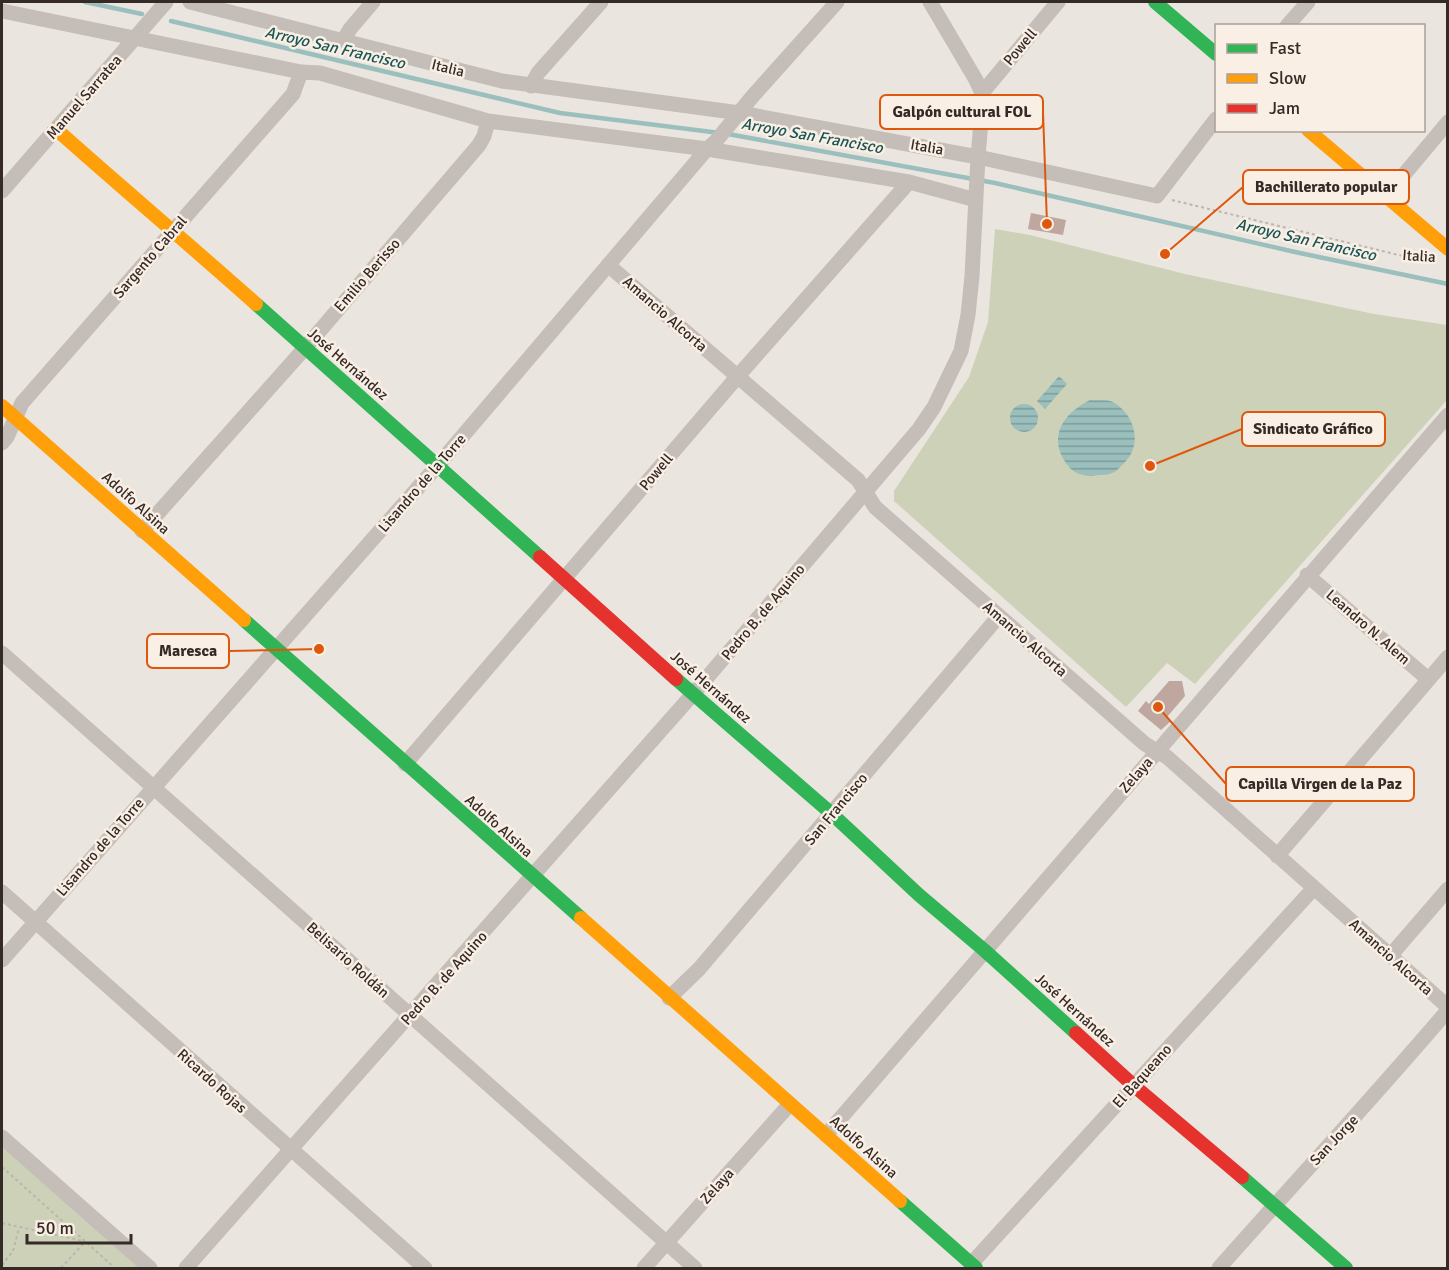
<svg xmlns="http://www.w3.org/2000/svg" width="1449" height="1270" viewBox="0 0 1449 1270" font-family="Signika,sans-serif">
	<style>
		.green { fill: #cdd1b8 }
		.water { fill: url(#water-rules) }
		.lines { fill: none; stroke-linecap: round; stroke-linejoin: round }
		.stream { stroke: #9abfbd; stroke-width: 4.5 }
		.building { fill: #bfa7a0 }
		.path { stroke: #bdb5b0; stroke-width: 2; stroke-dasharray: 3 3; stroke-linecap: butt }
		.street { stroke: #c4bdb8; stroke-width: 15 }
		.fast { stroke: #30b455; stroke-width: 14 }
		.slow { stroke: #ff9f0a; stroke-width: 14 }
		.jam { stroke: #e5322d; stroke-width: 14 }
		.labels { text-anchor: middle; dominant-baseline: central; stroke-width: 5; stroke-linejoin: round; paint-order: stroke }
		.street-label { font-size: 15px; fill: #352a26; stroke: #f9efe5 }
		.water-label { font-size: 16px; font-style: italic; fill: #1b5656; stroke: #f9efe5 }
		.leader { fill: none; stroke: #df570d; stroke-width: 2 }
		.callout-dot { fill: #df570d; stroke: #f9efe5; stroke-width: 2 }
		.callout { fill: #f9efe5; stroke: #df570d; stroke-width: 2 }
		.callout-label { font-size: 16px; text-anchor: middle; font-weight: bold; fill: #352a26 }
	</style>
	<defs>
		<pattern id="water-rules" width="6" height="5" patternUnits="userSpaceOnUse" patternTransform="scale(1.5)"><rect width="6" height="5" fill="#9abfbd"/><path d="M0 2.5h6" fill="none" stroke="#7e9b99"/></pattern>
	</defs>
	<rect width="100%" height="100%" fill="#ebe5df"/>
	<path class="green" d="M995 229 1030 235 1185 274 1374 314 1447 325V400L1195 684 1167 663 1126 707 894 501V491L969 377 988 322Z
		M2 1145 139 1268H2Z"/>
	<path class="water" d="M1059 376 1067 384 1045 409 1037 401Z
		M1090 400C1096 401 1107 399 1113 402 1136 415 1143 446 1123 464 1120 467 1116 472 1112 473 1108 475 1103 475 1098 475 1088 477 1076 475 1069 467 1046 439 1062 414 1090 400Z
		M1010 418a14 14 0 1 1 28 0a14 14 0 1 1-28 0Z"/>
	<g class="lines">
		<path class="stream" d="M85 2 142 14
			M171 21 560 113 720 133
			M728 134 995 183 1295 252 1448 284"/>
	</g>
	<path class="building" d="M1031 213 1066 220 1063 235 1028 229Z
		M1169 681H1182L1185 696 1167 717 1171 721 1161 730 1138 711 1146 701 1149 704Z"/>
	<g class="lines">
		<path class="path" d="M1172 200 1407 257 1430 259
			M2 1167 115 1268
			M2 1223 83 1241
			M2 1265 13 1251 19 1228
			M61 1268 85 1242"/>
		<path class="street" d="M190 2 502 81 740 113 978 157 1157 196 1216 119
			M2 11 301 72 320 73 488 121 707 149 909 182 976 200
			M1287 26 1308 2
			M343 41 350 29 373 2
			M531 86 538 73 601 2
			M982 93 1058 2
			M2 191 166 2
			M1386 196 1448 122
			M608 265 858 480 875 507 1145 744 1167 757 1448 1007
			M2 443 7 437 22 403 293 94 301 72
			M142 531 305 348 479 145 484 136 488 121
			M1307 575 1428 679
			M2 653 695 1268
			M405 764 738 376 909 182
			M1277 856 1448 657
			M2 892 425 1268
			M1390 956 1448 889
			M2 960 438 465 707 149 716 141 752 97 837 2
			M669 998 699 969 999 616
			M826 1135 1448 415
			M2 1137 150 1268
			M971 1264 1314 888
			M186 1268 693 694 919 429 934 407 961 351 968 315 972 276 978 157 982 109V93L976 80 930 2
			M644 1268 790 1104
			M1219 1268C1295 1182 1373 1098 1448 1010"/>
		<path class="fast" d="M1155 2 1216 54
			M256 304 540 557
			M244 620 581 918
			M676 679 832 814 919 895 984 950 1076 1033
			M1242 1177 1346 1268
			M900 1201 976 1268"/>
		<path class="slow" d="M56 129C122 188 190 245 256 304
			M1308 130 1448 249
			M2 406 244 620
			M581 918 900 1201"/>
		<path class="jam" d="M540 557 676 679
			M1076 1033 1133 1085 1242 1177"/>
	</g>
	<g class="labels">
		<g class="street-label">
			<text transform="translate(1020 47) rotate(-50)">Powell</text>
			<text transform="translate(448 68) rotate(14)">Italia</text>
			<text transform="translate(84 97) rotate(-49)">Manuel Sarratea</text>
			<text transform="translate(927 147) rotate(10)">Italia</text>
			<text transform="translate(1419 256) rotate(4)">Italia</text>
			<text transform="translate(150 257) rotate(-49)">Sargento Cabral</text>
			<text transform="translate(367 275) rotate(-49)">Emilio Berisso</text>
			<text transform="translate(665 314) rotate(41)">Amancio Alcorta</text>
			<text transform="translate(348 364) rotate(41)">José Hernández</text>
			<text transform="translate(656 472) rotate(-50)">Powell</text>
			<text transform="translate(422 483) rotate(-49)">Lisandro de la Torre</text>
			<text transform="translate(136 503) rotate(42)">Adolfo Alsina</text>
			<text transform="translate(763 612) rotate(-50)">Pedro B. de Aquino</text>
			<text transform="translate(1368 627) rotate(41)">Leandro N. Alem</text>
			<text transform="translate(1025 639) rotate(41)">Amancio Alcorta</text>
			<text transform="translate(711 687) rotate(41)">José Hernández</text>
			<text transform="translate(1136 775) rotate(-49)">Zelaya</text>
			<text transform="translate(836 809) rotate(-50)">San Francisco</text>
			<text transform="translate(499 826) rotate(42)">Adolfo Alsina</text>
			<text transform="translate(100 847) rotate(-49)">Lisandro de la Torre</text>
			<text transform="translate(1391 957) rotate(42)">Amancio Alcorta</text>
			<text transform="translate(348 960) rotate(42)">Belisario Roldán</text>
			<text transform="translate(444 978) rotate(-48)">Pedro B. de Aquino</text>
			<text transform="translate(1075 1010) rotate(42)">José Hernández</text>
			<text transform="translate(1142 1076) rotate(-48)">El Baqueano</text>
			<text transform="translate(212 1081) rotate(42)">Ricardo Rojas</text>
			<text transform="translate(1334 1140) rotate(-47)">San Jorge</text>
			<text transform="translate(864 1147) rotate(42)">Adolfo Alsina</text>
			<text transform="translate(717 1186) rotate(-48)">Zelaya</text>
		</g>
		<g class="water-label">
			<text transform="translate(335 48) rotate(13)">Arroyo San Francisco</text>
			<text transform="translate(812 136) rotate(10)">Arroyo San Francisco</text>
			<text transform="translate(1306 240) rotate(13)">Arroyo San Francisco</text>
		</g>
	</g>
	<path class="leader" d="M1047 224L1043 112M1165 254L1243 187M1150 466L1242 429M319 649L229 651M1158 707L1226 784"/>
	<g class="callout-dot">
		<circle cx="1047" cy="224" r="6"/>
		<circle cx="1165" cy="254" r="6"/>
		<circle cx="1150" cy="466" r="6"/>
		<circle cx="319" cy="649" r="6"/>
		<circle cx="1158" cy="707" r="6"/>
	</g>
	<g class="callout">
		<rect x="880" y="95" width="163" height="34" rx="6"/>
		<rect x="1243" y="170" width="166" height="34" rx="6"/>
		<rect x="1242" y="412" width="143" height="34" rx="6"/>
		<rect x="147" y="634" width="82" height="34" rx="6"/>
		<rect x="1226" y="767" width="188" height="34" rx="6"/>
	</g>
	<g class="callout-label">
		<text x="962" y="117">Galpón cultural FOL</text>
		<text x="1326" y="192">Bachillerato popular</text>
		<text x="1313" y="434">Sindicato Gráfico</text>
		<text x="188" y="656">Maresca</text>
		<text x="1320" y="789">Capilla Virgen de la Paz</text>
	</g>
	<rect width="1449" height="1270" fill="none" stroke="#352a26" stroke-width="6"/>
	<rect x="1215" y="24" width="210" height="108" fill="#f9efe5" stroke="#aba099" stroke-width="1.5"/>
	<rect x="1227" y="44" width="30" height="9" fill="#30b455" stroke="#aba099" stroke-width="1.5"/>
	<text x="1269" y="54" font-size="18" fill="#352a26">Fast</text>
	<rect x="1227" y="74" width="30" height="9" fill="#ff9f0a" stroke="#aba099" stroke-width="1.5"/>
	<text x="1269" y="84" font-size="18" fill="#352a26">Slow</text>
	<rect x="1227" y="104" width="30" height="9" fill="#e5322d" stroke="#aba099" stroke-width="1.5"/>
	<text x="1269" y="114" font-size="18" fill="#352a26">Jam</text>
	<path d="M27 1234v9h104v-9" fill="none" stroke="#352a26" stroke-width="3"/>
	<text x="36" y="1234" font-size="18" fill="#352a26" stroke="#f9efe5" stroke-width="4.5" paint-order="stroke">50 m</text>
</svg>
